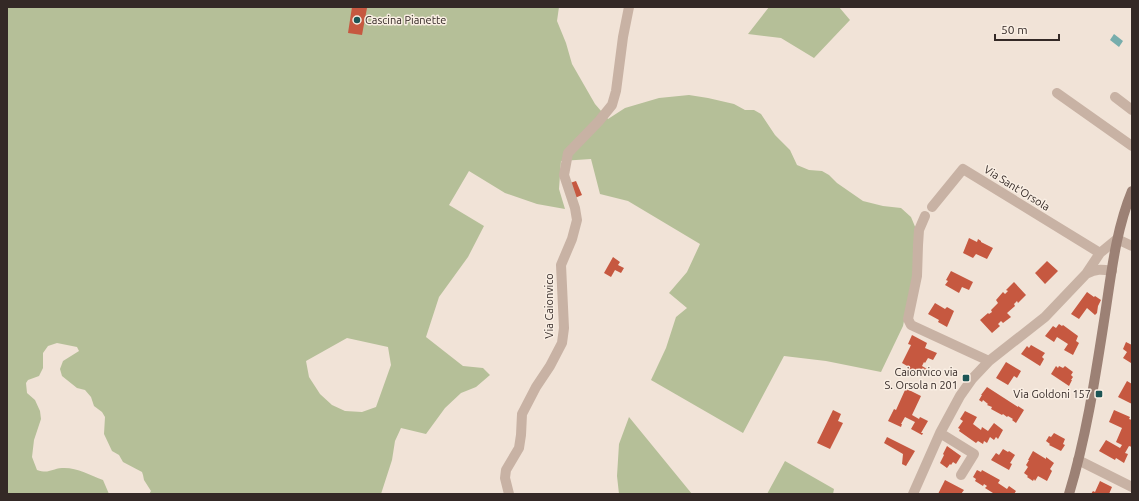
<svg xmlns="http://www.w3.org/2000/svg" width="1139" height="501" viewBox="0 0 1139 501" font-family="Ubuntu,sans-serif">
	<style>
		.green { fill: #b5bf98; fill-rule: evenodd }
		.water { fill: #77adac }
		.building { fill: #c65840 }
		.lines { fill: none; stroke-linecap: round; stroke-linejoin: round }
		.street { stroke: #c8b2a4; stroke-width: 10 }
		.secondary { stroke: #9c8175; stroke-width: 10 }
		.poi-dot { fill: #1c5555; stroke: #f9eee3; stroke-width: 1.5 }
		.labels { text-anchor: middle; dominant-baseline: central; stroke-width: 3; stroke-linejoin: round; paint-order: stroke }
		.poi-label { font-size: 11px; fill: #342926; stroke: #f9eee3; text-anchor: end }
		.street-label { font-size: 11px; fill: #342926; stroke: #f9eee3 }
	</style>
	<rect width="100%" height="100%" fill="#f1e3d7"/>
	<path class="green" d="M7 7H559L557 21 566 43 572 64 595 104 608 119 625 108 659 98 689 95 708 98 734 104 745 110H754L761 114 775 135 790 150 797 165 809 170 822 171 829 175 837 183 863 201 883 206 901 208 911 217 916 229 913 276 903 326 881 372 826 361 784 356 743 433 651 380 666 348 676 317 687 308 669 293 687 272 700 244 628 201 600 194 591 159 561 161 559 189 565 209 537 204 505 193 469 171 449 205 484 226 468 257 439 297 426 337 463 366 483 368 490 375 476 387 461 393 445 408 426 434 401 428 395 441 392 460 381 494H149L151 491 144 480 143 475 142 472 123 462 119 455 112 451 104 434 105 417 102 412 94 406 91 397 85 390 77 388 62 376 60 369 63 361 79 351 77 347 57 343 48 346 43 353V368L39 376 28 380 26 383 27 393 35 400 40 411 41 419 34 440 32 457 37 470C49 474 51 469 62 468 76 467 90 475 103 480L109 494H7ZM347 338 388 347 391 365 376 407 362 412 345 411 332 405 320 394 309 377 306 361Z
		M769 7H839L850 20 814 58 781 38 748 34Z
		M629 417 692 494H619L617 476 619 444Z
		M785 461 834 489 833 494H767Z"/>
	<path class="water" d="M1114 34 1123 41 1119 47 1110 40Z"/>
	<path class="building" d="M352 7 367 8 362 35 348 33Z
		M576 181 582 195 575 198 570 183Z
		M969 238 977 242 978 239 981 241V242L993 248 987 259 976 254 973 258 963 253Z
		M613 257 620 262 618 265 624 268 621 273 615 270 611 277 604 273Z
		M1047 261 1058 271 1045 284 1035 273Z
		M951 271 973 282 969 290 962 287 959 293 945 285 948 281 946 280Z
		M1014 282 1026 295 1018 303 1017 301 1014 304 1015 306 1007 313 1011 317 1003 323 1001 321 998 324 1000 326 992 333 980 320 988 313 989 314 992 312 991 310 998 303 996 300 1003 292 1005 294 1008 291 1006 290Z
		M1087 292 1094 297 1095 296 1101 300 1098 306 1097 313 1095 315 1087 308 1079 319 1071 314Z
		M935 303 945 309 947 307 954 311 947 327 938 322 939 320 928 314Z
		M1059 324 1062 326 1063 325 1078 336 1076 341 1079 343 1073 355 1064 350 1068 344 1057 337 1054 342 1045 336 1053 326 1056 328Z
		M912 335 927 343 925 348 937 353 933 360 928 358 925 363 924 362 922 366 927 369 922 377 919 375V376L907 370 909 367 902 363 911 345 908 344Z
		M1126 342 1132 345 1131 363 1123 358 1127 352 1123 349Z
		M1031 345 1045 353 1042 357 1044 359 1040 366 1021 354 1027 346 1029 348Z
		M1006 362 1021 371 1017 378 1014 376 1008 385 996 378Z
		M1056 366 1058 368 1059 366 1063 368 1065 366 1073 372 1071 375 1073 377 1071 380H1072L1069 386 1051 374Z
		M1127 381 1132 384V404L1118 397Z
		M987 387 1018 407V406L1024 410 1016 423 1012 420 1013 419 1008 416 1007 417 1003 414 1002 415 991 409 992 407 987 405 988 404 983 400 982 402 979 400 982 395H981Z
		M907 389 921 396 912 415 919 419 920 417 928 421 921 433H923L922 435 911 429 915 422 905 417 901 424H902L901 427 888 421 894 409 896 410 905 390H907Z
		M833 410 841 414 838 421 843 423 830 449 817 443Z
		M1114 410 1130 417 1129 419 1132 420V447L1129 446 1125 453 1128 454 1124 463 1116 458 1115 460 1099 451 1106 440 1120 448 1122 445 1116 442 1122 428 1109 422Z
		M965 411 977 417 973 424 981 430 982 427 988 431 994 423 1003 430 998 439 996 437 994 440 990 437 987 443 984 441 983 444 978 441 976 443 959 431 960 429 958 428 963 421 960 419Z
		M1054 433 1065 439 1063 444 1065 445 1061 451 1049 445 1050 444 1046 441 1049 436 1051 437Z
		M887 437 915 451 906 466 902 464 903 454 884 443Z
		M947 446 961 456 956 464 953 462 951 465 950 464 947 468 940 463 944 455 943 454Z
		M1003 449 1008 452 1009 451 1015 455 1010 463 1012 464 1009 470 991 460 996 453 999 455Z
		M1033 451 1046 459V457L1054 463 1050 469 1052 471 1047 481 1038 476 1035 481 1034 479 1033 481 1027 477 1028 476 1024 473 1028 467 1026 465 1029 460H1028Z
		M977 470 981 472 982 470 1000 480 998 483 1007 489 1009 486 1016 491 1014 494H992L993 493 985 488 987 486 984 484 983 486 975 481 976 479 973 477Z
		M945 480 964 490 961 494H938Z
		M1100 481 1112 487 1109 494H1091L1093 491 1095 492Z"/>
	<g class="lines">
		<path class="street" d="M1057 93 1132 146
			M1115 97 1132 110
			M932 207 963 169 1100 253
			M925 216 919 230 918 245 917 276 908 319 911 325 989 361
			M1086 274C1097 269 1100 269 1112 271
			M940 433 974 454 961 475
			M1078 460 1132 487
			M509 494 505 478 506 470 519 448 521 435 522 414 536 387 550 366 562 343 564 328 561 265 572 239 577 220 575 208 564 175 568 153 599 121 612 105 616 91 623 37 629 7
			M913 494 940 433 960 396 972 379 989 361 1045 317 1086 274 1100 253 1117 239 1132 246"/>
		<path class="secondary" d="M1069 494C1086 438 1095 379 1104 321 1111 277 1115 232 1132 191"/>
	</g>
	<g class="poi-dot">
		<circle cx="357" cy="20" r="4"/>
		<rect x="962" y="374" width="8" height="8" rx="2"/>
		<rect x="1095" y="390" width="8" height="8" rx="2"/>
	</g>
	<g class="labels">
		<g class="poi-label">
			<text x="365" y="20" text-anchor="start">Cascina Pianette</text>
			<text x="958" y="372">Caionvico via<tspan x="958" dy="13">S. Orsola n 201</tspan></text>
			<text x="1091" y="394">Via Goldoni 157</text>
		</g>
		<g class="street-label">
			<text transform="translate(1017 188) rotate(32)">Via Sant'Orsola</text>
			<text transform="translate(549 306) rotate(-90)">Via Caionvico</text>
		</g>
	</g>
	<rect width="1139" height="501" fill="none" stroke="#342926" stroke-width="16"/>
	<path d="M995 34v6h64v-6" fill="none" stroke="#342926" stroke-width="2"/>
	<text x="1001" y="34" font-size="12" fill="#342926" stroke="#f9eee3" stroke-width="3" paint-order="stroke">50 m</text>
</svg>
